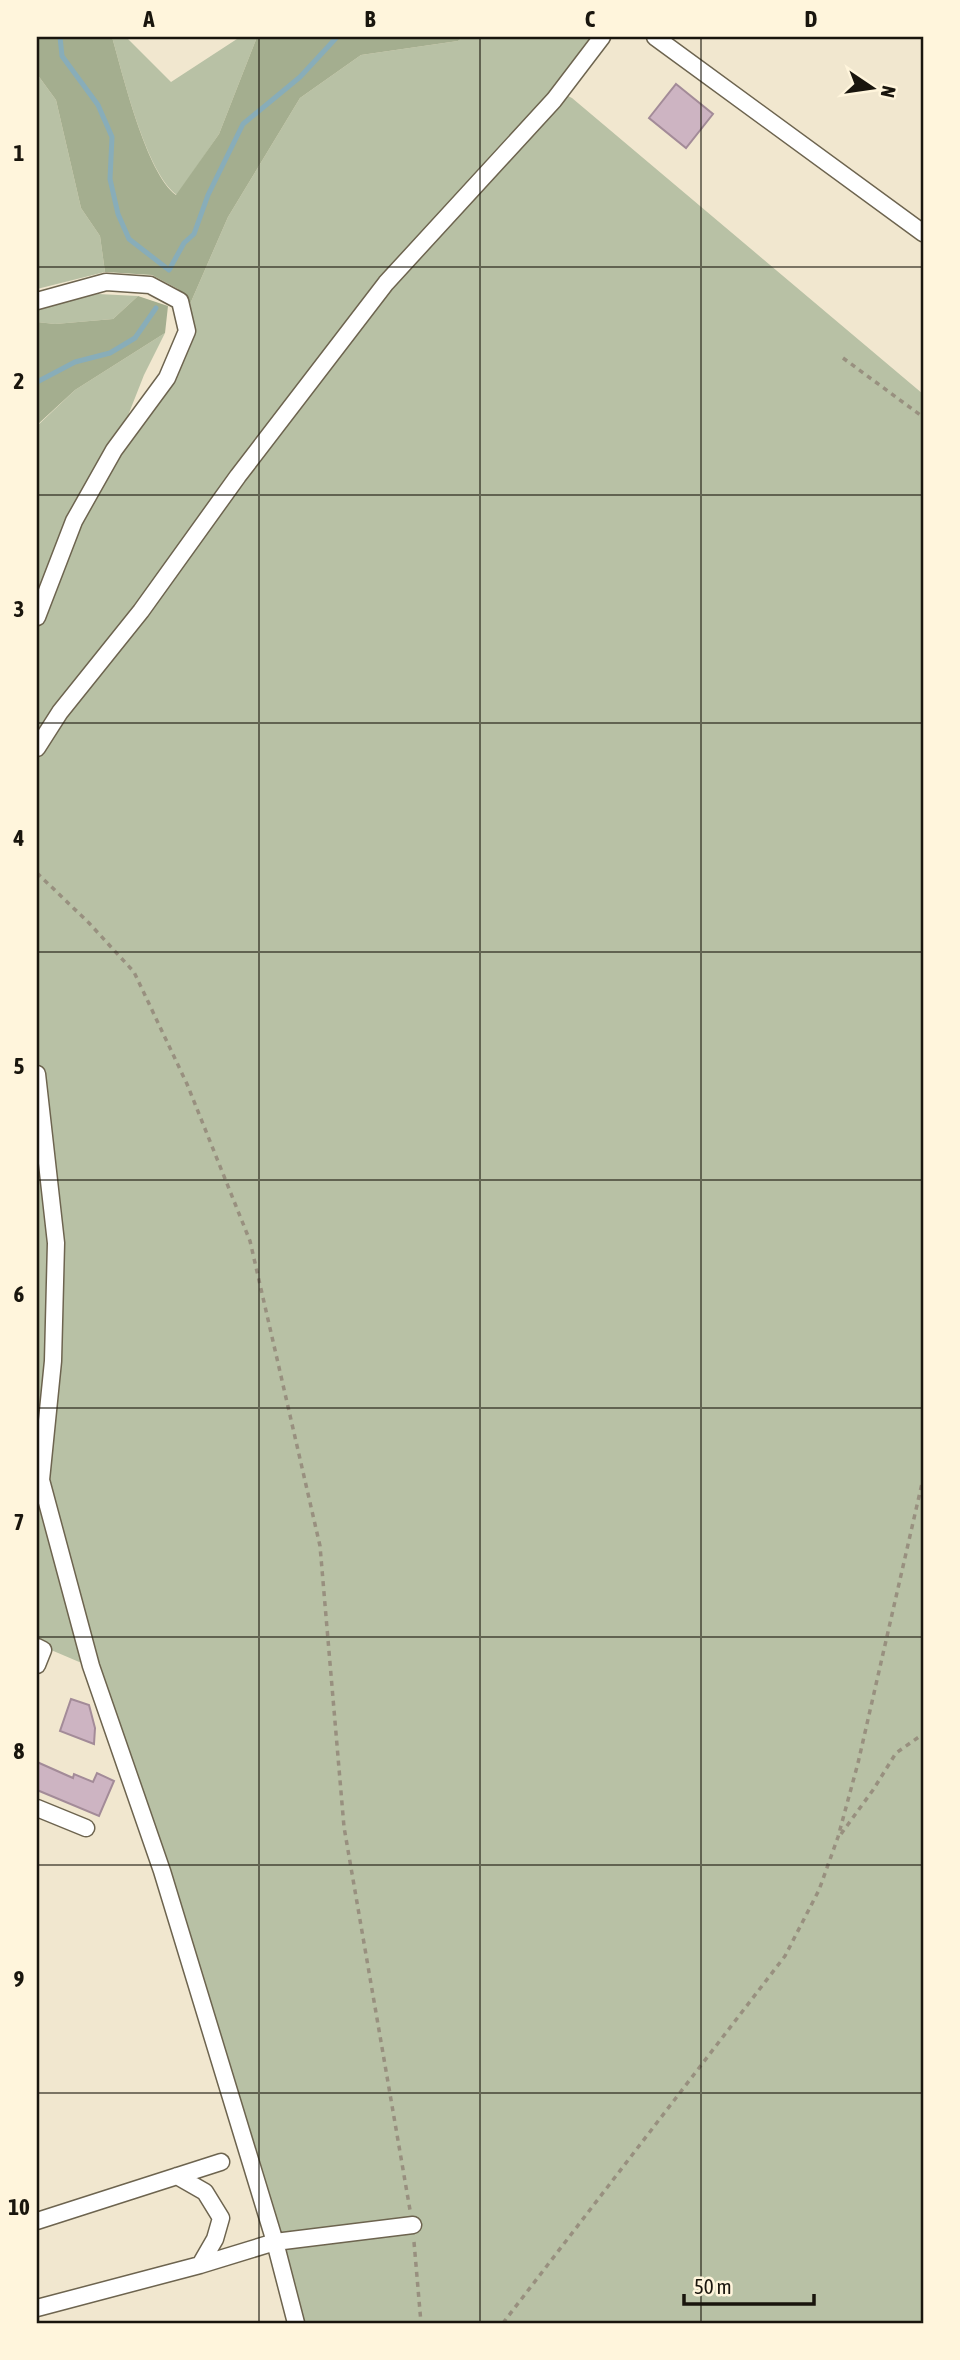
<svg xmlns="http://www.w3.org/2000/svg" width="960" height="2360" viewBox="0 0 960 2360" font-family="'Asap Condensed',sans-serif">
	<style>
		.green { fill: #b8c1a5 }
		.forest { fill: #a4ae8f }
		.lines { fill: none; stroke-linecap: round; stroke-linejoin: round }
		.stream { stroke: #88adb9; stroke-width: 5 }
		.building { fill: #cdb4c2; stroke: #a38b98; stroke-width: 2 }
		.street-casing { stroke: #6d644f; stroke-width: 19 }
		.path { stroke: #98907f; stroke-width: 3.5; stroke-dasharray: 5 5; stroke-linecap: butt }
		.street { stroke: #fff; stroke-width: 16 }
		.grid { fill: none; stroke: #19150d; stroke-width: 2; stroke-opacity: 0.55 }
		.neatline { fill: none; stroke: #19150d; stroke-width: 2.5 }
		.grid-label { font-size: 23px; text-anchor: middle; font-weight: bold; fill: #19150d }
	</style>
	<rect width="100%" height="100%" fill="#f1e7cf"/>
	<path class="green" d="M112 37H126L171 82 240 37H257L219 134 177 195C146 173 123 75 112 37Z
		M463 37H591L558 91 572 98 923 394V2323H296L91 1667 37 1644V426L75 390 165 333 144 375 116 446 165 388 195 330 187 311 228 217 300 98 361 55 458 41Z
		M37 74 56 100 81 208 100 236 105 272 37 289Z
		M98 294 138 296 113 319 55 324 37 322V307Z"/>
	<path class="forest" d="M37 37H112C123 75 146 173 176 195L219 134 257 37H463L458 41 361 55 300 98 228 217 187 311 178 289 152 275 105 272 100 236 81 208 56 100 37 74Z
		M138 296 168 306 165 333 75 390 37 425V322L55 324 113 319Z"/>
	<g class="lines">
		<path class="stream" d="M60 37 62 56 98 105 112 137 110 179 118 214 129 239 169 270 184 243 194 234 208 195 243 124 300 77 337 37
			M37 382 75 362 110 353 135 338 156 308"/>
	</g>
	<path class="building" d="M676 84 713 114 686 148 649 118Z
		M71 1699 89 1705 95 1728 94 1744 60 1731Z
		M37 1762 73 1778 74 1774 93 1782 97 1773 114 1781 99 1816 37 1790Z"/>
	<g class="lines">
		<defs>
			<path id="street" d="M655 37 923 233
				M37 301 106 282 150 285 180 301 187 331 167 378 114 450 74 521 37 617
				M37 748 60 712 141 611 238 476 386 283 554 100 602 37
				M37 1074 56 1243 53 1361 41 1480 91 1666 162 1871 275 2242 296 2323
				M37 1647 43 1650 37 1665
				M37 1808 86 1828
				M177 2176 205 2192 221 2218 215 2239 200 2265
				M37 2221 221 2162
				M37 2308 200 2265 275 2242 413 2225"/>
		</defs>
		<use href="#street" class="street-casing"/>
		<path class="path" d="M843 358 923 417
			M37 873 89 923 134 972 187 1084 250 1241 320 1546 344 1827 410 2210
			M841 1834 873 1790 896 1753 923 1734
			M414 2242 421 2323
			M503 2323 785 1956 819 1890 838 1837 858 1763 923 1479"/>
		<use href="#street" class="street"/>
	</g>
	<path class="grid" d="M259 37V2323M480 37V2323M701 37V2323M37 267H923M37 495H923M37 723H923M37 952H923M37 1180H923M37 1408H923M37 1637H923M37 1865H923M37 2093H923"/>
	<rect width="960" height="2360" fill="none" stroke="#fff5dc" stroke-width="77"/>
	<g transform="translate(872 88) rotate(103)" stroke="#fff5dc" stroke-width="5" paint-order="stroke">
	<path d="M0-5L12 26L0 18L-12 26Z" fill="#19150d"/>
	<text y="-10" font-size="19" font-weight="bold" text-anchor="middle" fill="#19150d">N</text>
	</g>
	<path d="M684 2294v10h130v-10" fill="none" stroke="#19150d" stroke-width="3.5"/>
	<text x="694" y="2294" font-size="21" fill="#19150d" stroke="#fff5dc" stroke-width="5" paint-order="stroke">50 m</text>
	<rect x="38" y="38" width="884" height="2284" class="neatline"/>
	<g class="grid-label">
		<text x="149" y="27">A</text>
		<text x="370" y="27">B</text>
		<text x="590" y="27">C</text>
		<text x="811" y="27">D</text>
		<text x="19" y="161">1</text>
		<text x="19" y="389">2</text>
		<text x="19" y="617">3</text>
		<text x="19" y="846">4</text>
		<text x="19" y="1074">5</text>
		<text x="19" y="1302">6</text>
		<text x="19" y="1530">7</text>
		<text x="19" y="1759">8</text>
		<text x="19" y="1987">9</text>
		<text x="19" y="2215">10</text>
	</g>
</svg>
